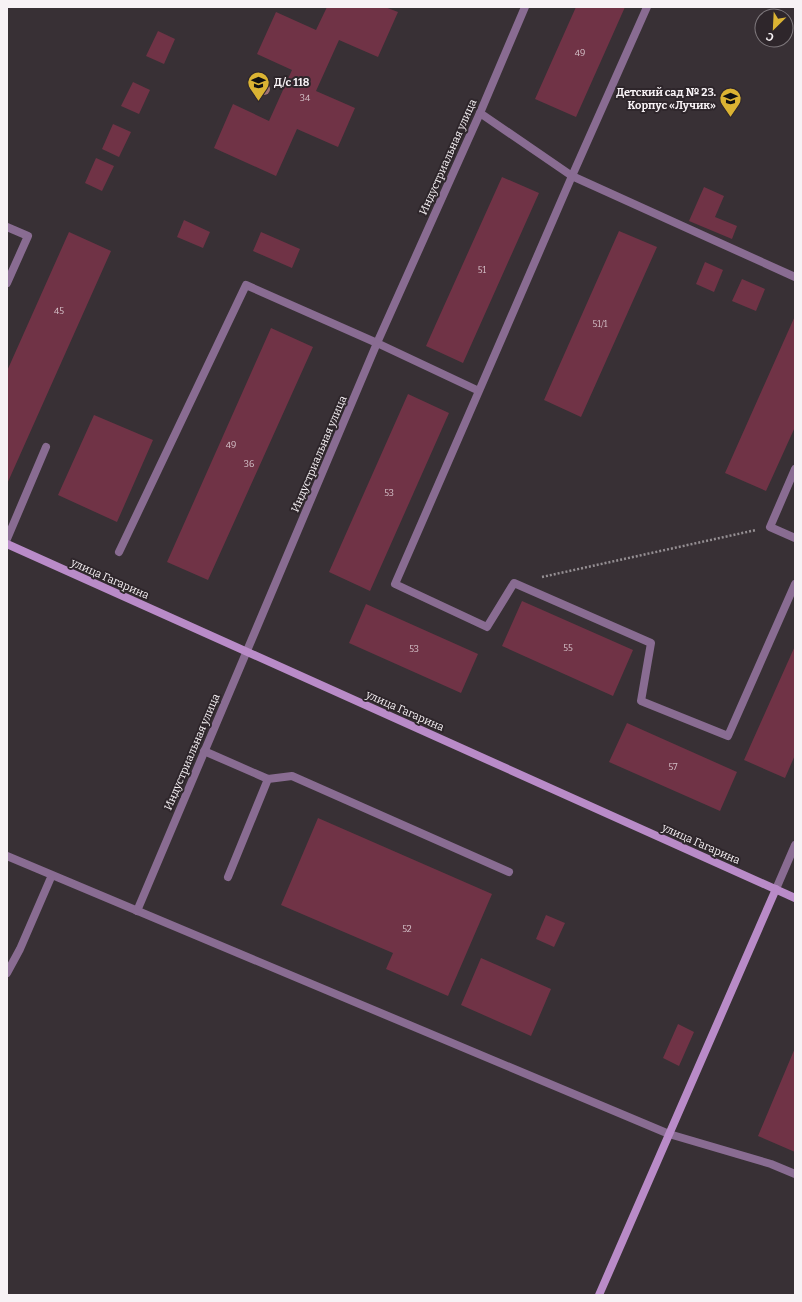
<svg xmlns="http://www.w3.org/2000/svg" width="802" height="1302" viewBox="0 0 802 1302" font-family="Bitter,serif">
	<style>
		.building { fill: #703346 }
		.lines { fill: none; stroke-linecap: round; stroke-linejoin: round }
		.path { stroke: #958f93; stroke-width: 2.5; stroke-dasharray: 2 2; stroke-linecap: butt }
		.lane { stroke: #896c92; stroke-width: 8 }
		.street { stroke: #896c92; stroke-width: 8 }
		.secondary { stroke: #b98bc8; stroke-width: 8 }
		.tree { fill: #a27372 }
		.labels { text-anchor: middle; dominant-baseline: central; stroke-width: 4; stroke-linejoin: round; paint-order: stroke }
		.number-label { font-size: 9px; fill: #d5c2c9 }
		.poi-label { font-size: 11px; font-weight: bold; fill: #f7f2f5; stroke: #2e262b; text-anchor: start }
		.street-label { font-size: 11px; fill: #f7f2f5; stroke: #2e262b }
	</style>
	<rect width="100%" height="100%" fill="#383035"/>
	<path class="building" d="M327 7H385L398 12 378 57 339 40 316 91 355 108 338 147 297 129 276 176 214 148 233 104 269 121 292 70 257 54 276 12 316 30Z
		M576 7H625L576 117 535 99Z
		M158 31 175 39 164 64 146 56Z
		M133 82 150 90 139 114 121 106Z
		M113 124 131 132 119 157 102 149Z
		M96 158 114 166 102 191 85 183Z
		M502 177 539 193 463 363 426 346Z
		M704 187 724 196 715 217 737 226 732 239 689 221Z
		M184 220 210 232 203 248 177 237Z
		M619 231 657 247 581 417 544 400Z
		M69 232 111 251 7 484V371Z
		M261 232 300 249 292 268 253 251Z
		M705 262 723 270 714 292 696 284Z
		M742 279 765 289 756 311 732 301Z
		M795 316V427L766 491 725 473Z
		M271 328 313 347 208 580 167 562Z
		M408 394 449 413 370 591 329 572Z
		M94 415 153 440 117 522 58 495Z
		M522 601 633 650 613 696 502 646Z
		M366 604 478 654 461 693 349 643Z
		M795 646V755L785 778 744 760Z
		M627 723 737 772 720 811 609 762Z
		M318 818 492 894 448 996 386 969 393 953 281 905Z
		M546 915 565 923 554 947 536 939Z
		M481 958 551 989 531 1036 461 1005Z
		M678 1024 694 1032 679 1066 663 1058Z
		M795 1048V1152L758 1136Z"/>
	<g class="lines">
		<path class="path" d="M542 577 756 530"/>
		<path class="lane" d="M480 113 572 176 795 277
			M7 227 28 236 7 283
			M479 391 572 176 647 7
			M795 469 770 527 795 538
			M7 539 46 447
			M119 552 246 285 377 343 479 391 395 584 487 627 514 583 651 643 641 701 728 736 795 584
			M204 751 268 779 292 776 509 872
			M7 856 669 1134 771 1164 795 1174
			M228 877 268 779
			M7 973 20 949 52 875"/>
		<path class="street" d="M776 889 795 845
			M137 911 377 343 480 113 525 7"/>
		<path class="secondary" d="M7 544 795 898
			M599 1295 776 889"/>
	</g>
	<circle class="tree" cx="264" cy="89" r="6"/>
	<defs>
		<symbol id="school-pin" viewBox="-11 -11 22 30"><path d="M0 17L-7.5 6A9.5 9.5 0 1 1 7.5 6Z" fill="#dbb333" stroke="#2e262b"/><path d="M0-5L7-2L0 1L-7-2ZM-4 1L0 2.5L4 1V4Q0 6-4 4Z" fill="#111"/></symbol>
	</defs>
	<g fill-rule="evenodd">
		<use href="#school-pin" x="246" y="70" width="25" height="34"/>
		<use href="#school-pin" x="718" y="86" width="25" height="34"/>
	</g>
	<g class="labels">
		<g class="number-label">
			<text x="580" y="53">49</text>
			<text x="305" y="98">34</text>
			<text x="482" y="270">51</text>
			<text x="59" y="311">45</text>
			<text x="600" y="324">51/1</text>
			<text x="231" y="445">49</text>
			<text x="249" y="464">36</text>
			<text x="389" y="493">53</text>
			<text x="568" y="648">55</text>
			<text x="414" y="649">53</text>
			<text x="673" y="767">57</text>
			<text x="407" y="929">52</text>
		</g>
		<g class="poi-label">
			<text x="274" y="82">Д/с 118</text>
			<text x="716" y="92" text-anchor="end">Детский сад № 23.<tspan x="716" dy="13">Корпус «Лучик»</tspan></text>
		</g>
		<g class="street-label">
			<text transform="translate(448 157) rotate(-66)">Индустриальная улица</text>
			<text transform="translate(319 454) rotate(-67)">Индустриальная улица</text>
			<text transform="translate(110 579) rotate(24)">улица Гагарина</text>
			<text transform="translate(405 711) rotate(24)">улица Гагарина</text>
			<text transform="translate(192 752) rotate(-67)">Индустриальная улица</text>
			<text transform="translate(701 844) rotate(24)">улица Гагарина</text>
		</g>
	</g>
	<rect width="802" height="1302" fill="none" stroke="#f7f2f5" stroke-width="16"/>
	<g transform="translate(774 28) rotate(204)"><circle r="19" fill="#2e262b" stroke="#7e787c"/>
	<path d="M0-3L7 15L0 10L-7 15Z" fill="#dbb333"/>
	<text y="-6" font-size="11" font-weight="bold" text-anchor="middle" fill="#f7f2f5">С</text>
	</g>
</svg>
